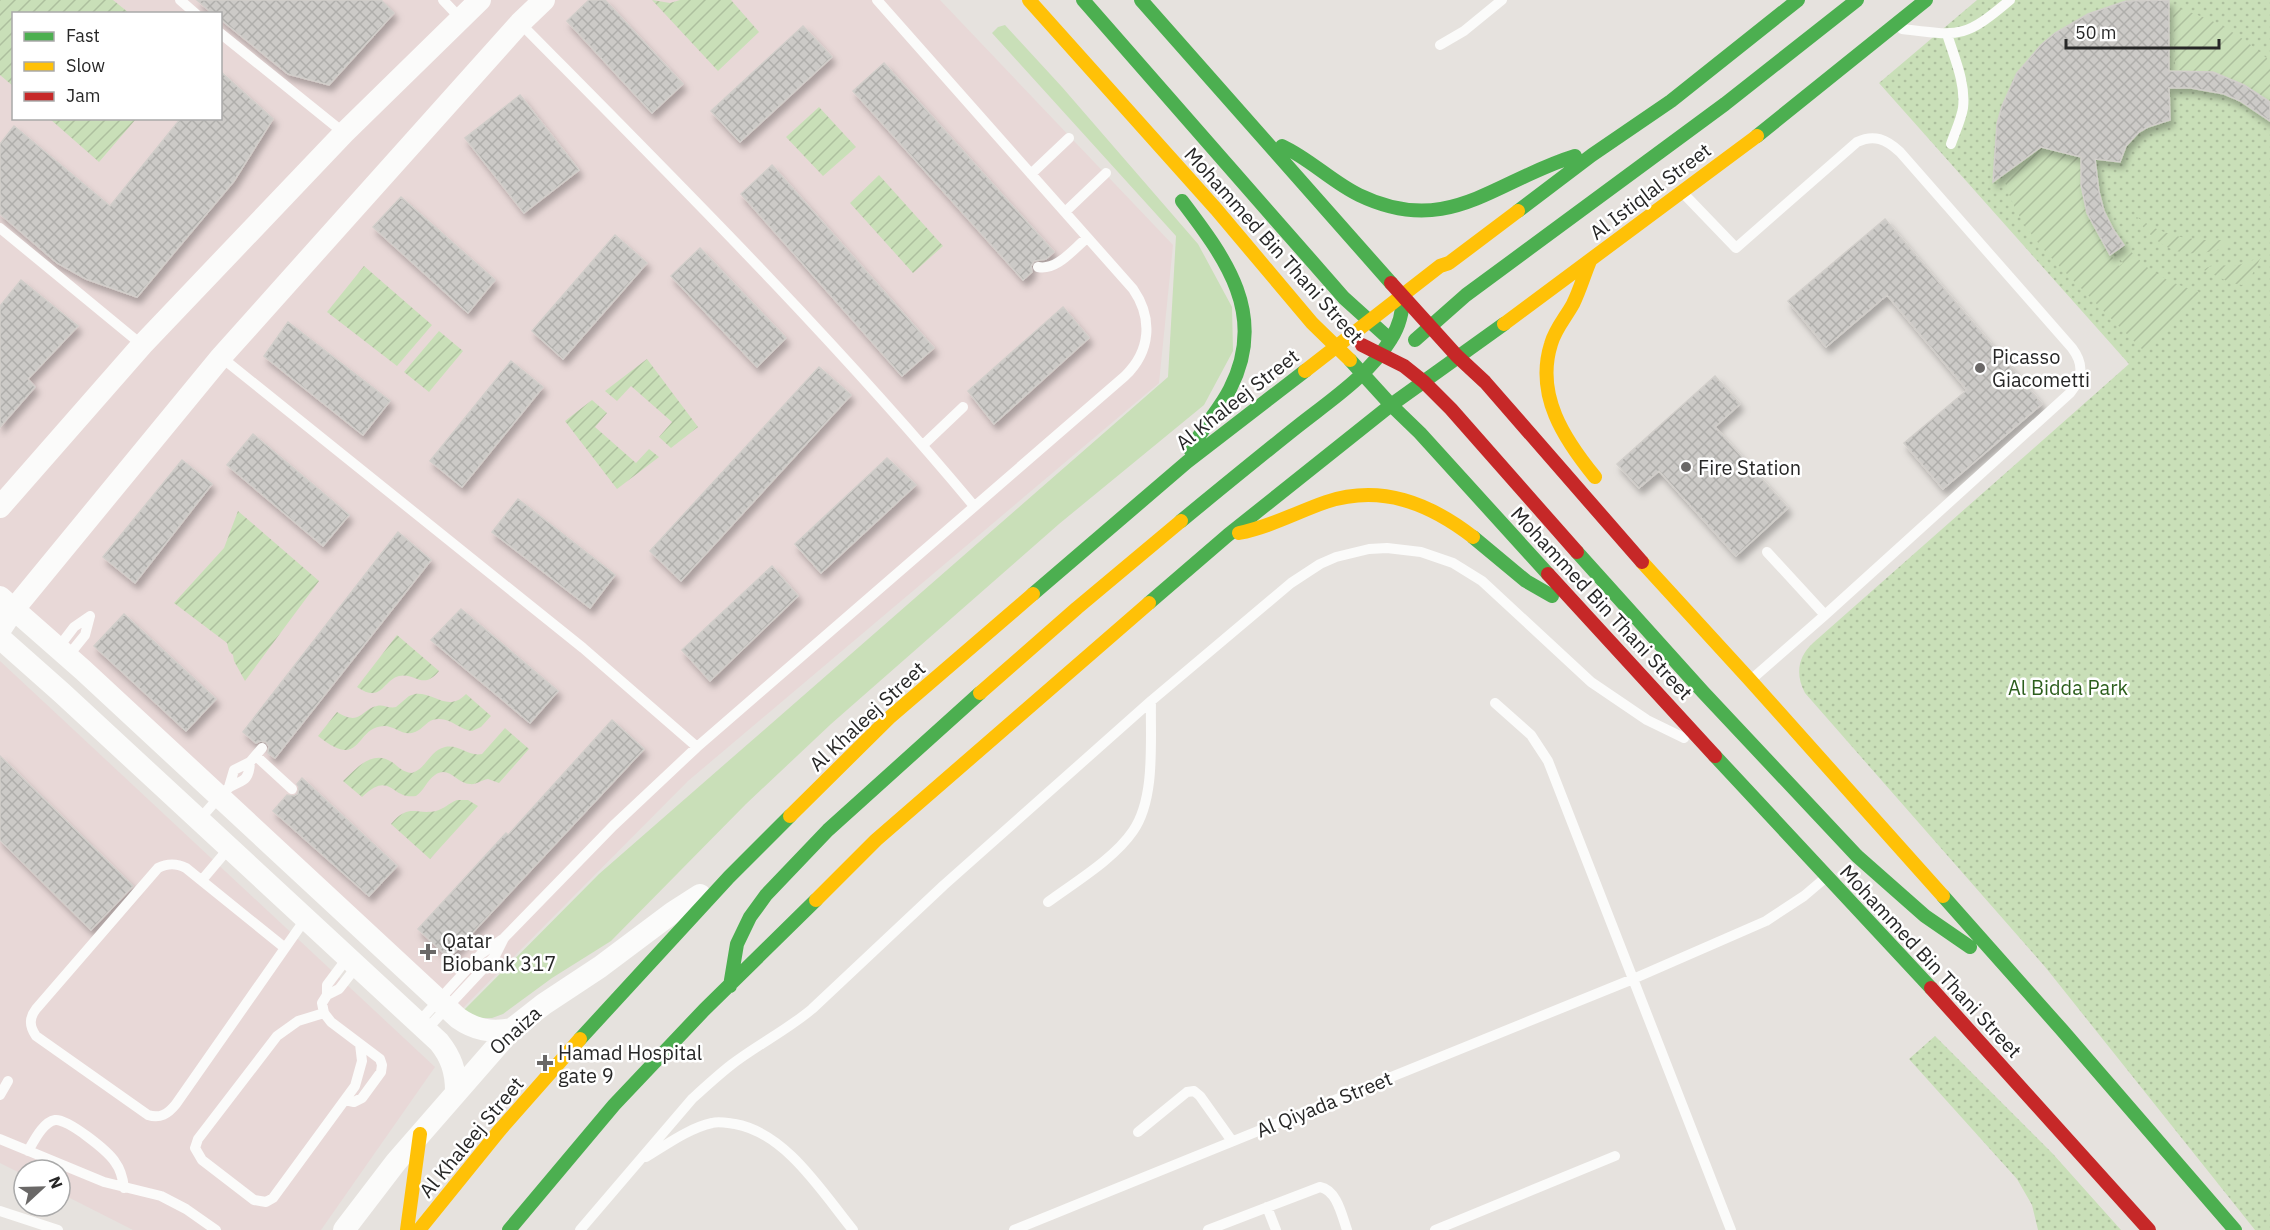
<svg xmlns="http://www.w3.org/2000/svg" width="2270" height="1230" viewBox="0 0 2270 1230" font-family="'IBM Plex Sans',sans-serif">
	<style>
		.medical { fill: #e8d8d7; fill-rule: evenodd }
		.grass { fill: #c9dfb8 }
		.park { fill: url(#park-dots) }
		.garden { fill: url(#garden-furrows) }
		.building { fill: url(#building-cross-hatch); stroke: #d1ceca; stroke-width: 1.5; filter: url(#shadow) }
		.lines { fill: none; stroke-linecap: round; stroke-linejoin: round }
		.lane { stroke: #fbfbfa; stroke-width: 10 }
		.street { stroke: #fbfbfa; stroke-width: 22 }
		.fast { stroke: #4caf50; stroke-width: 14 }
		.slow { stroke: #ffc107; stroke-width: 14 }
		.jam { stroke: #c62828; stroke-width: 14 }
		.poi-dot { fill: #6a6867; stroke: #fff; stroke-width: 2 }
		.labels { text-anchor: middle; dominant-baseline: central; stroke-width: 5; stroke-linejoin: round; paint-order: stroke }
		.street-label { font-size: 20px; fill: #272727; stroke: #fff }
		.poi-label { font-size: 20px; fill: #272727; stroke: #fff; text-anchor: start }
		.park-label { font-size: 20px; fill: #2c5e1d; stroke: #fff }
	</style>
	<defs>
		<pattern id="park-dots" width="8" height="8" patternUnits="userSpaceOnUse" patternTransform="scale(1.5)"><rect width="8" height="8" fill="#c9dfb8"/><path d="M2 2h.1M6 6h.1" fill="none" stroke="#adbf9e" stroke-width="1.8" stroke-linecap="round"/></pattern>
		<pattern id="garden-furrows" width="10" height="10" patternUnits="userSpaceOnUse" patternTransform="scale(1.5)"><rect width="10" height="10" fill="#c9dfb8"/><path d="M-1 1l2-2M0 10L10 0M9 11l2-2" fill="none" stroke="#adbf9e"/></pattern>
		<pattern id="building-cross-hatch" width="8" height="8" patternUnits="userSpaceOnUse" patternTransform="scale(1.5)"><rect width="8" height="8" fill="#cccac7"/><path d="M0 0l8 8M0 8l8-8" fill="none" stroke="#afaeab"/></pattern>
		<filter id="shadow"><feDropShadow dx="3.5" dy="6" stdDeviation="3" flood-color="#0004"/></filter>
	</defs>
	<rect width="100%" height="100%" fill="#e6e2de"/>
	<path class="medical" d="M0 0H940L1173 245 1159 383 688 781 460 1011 0 604ZM14 14H220V118H14Z
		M0 661 435 1067 321 1230H133L60 1193V1170H24V1175L0 1163Z"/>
	<path class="grass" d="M1005 25 1062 87 1198 244 1232 307 1233 351 1204 405 1059 524 831 724 746 804 611 941 552 978 503 1014 492 1018H479L463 1011 599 874 1168 377 1176 236 992 33 998 27Z"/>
	<path class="park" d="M1977 0H2270V1230H2255L2046 968 1805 693C1795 674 1798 657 1813 643L2129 364 1879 83Z
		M1935 1036 2053 1154 2121 1230H2038L2032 1205 2017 1179 1909 1059Z"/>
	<path class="garden" d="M0 0H113L129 13 14 14 13 86 0 75Z
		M652 0 670 3 680 0H731L759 32 718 71Z
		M2173 7C2213 18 2239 33 2270 61V102C2238 78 2215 70 2175 70Z
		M819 107 856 147 823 176 786 137Z
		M50 119H136L99 162Z
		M2041 147 2081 157C2079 202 2092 231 2119 266L2123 263 2118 257 2123 253 2119 248 2124 245 2149 269 2169 281 2200 293 2145 352C2123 330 2101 309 2080 287 2046 253 2014 223 2003 174Z
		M879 175 943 246 913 273 850 203Z
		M2134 215C2163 237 2190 241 2226 240L2224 248C2182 261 2159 250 2134 215Z
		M2262 255 2250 279 2242 285 2231 283 2204 270C2212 262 2227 267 2238 265 2247 263 2254 260 2262 255Z
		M364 266 432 325 397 366 327 312Z
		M439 331 463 351 429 392 404 372Z
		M647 359 698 427 671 448 659 437 672 422 631 386 617 401 605 391Z
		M592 400 607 413 595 427 636 463 649 449 659 457 617 489 565 421Z
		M238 511 319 581 245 681 234 661 233 655 229 651 227 643 174 603 224 548Z
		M397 635 439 671C423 691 415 672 399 676 383 680 382 704 357 687Z
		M415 694C434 692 448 713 466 694L491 716 481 727 472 731C460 730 451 718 438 719 427 719 424 729 415 732 403 737 396 726 384 726 354 727 363 772 318 736L337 712C361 727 361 709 377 706 383 704 389 709 396 707L409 696Z
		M505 728 529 749 499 783 488 779C481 780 476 785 470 784 457 784 449 765 435 775 427 780 424 791 416 796 391 800 391 769 362 797L343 781C357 768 372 749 392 762 399 767 402 772 412 773 427 768 429 751 445 747 459 744 469 757 482 754Z
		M457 800H468L478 806 430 859 391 824C409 803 415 815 436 811 444 809 449 803 457 800Z"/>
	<path class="building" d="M197 0H381L394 13 329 85 288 74 220 19V14H213Z
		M589 0H605L683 84 652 113 567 21Z
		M2169 0V71L2213 72 2244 85 2270 102V121L2240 101 2224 94 2191 88H2169L2170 120 2148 127 2139 132 2126 146 2120 162 2095 159 2099 192 2104 211 2113 229 2124 245 2110 255 2087 213 2081 185V157L2041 147 1993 182 1997 124 2002 106 2017 73 2041 45 2055 33 2088 14 2126 1Z
		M803 26 832 57 740 142 711 111Z
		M884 63 1054 252 1046 259 1034 261 1031 266 1032 272 1023 280 853 91Z
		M220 71 273 119 234 181 137 297 86 279 57 263 0 214V144L14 126 110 206 181 118H220Z
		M520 95 579 170 524 213 465 138Z
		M772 165 934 348 902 376 741 194Z
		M401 197 495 280 468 313 373 227Z
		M1885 219 2042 404 1943 489 1904 443 1967 390 1887 295 1826 347 1788 301Z
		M615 235 647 263 563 359 532 331Z
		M700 248 786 338 757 367 671 276Z
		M21 280 78 326 28 379 35 387 0 427V306Z
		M1063 307 1089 338 994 424 968 391Z
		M288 322 390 401 363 435 264 356Z
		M511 361 543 387 462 487 430 461Z
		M819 367 851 395 681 581 650 551Z
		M1715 376 1740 404 1715 427 1788 508 1736 556 1659 471 1639 488 1617 464Z
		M253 434 349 515 323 546 227 465Z
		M887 458 916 485 821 573 795 544Z
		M182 460 212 484 135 583 103 557Z
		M518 499 615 575 590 608 492 532Z
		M398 532 431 560 275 758 268 753 269 746 266 742 260 741 256 743 243 732Z
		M772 566 798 596 710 681 682 650Z
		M461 609 558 691 530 723 431 640Z
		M124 614 216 699 186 731 94 646Z
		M612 720 644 749 449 958 418 929 506 833 508 835Z
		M0 756 133 886 91 930 0 840Z
		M302 778 397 866 369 896 273 811 287 795 294 796 298 794 299 787 297 784Z"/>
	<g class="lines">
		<path class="lane" d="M180 0 196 14
			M443 0 461 19
			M520 23C675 180 833 337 974 506
			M1902 29C1960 36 1964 39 2010 0
			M220 33 344 133
			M1947 34C1954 57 1966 83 1963 108 1961 120 1955 132 1951 144
			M1440 45 1464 31 1502 0
			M1031 174 1069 138
			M1684 194 1736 248 1857 142C1874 134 1886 139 1900 152L2072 348C2084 364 2083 377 2070 393L1825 615 1753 678
			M1065 212 1106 173
			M0 228 142 345
			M1038 267C1057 271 1073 249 1087 238
			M221 357 583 648 697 747
			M923 445 963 407
			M1767 552 1825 615
			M58 648 74 627 90 616
			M68 656 85 635 90 616
			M1495 703 1531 735 1548 761 1731 1230
			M256 756 292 789
			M229 787 234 770 250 762 262 748
			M199 820C208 810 217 799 226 790 238 779 249 786 250 762
			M202 880 229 848
			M1048 902C1075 882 1114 859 1133 831 1156 798 1150 740 1151 701
			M285 948 186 868C176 863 168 863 158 868L36 1009C29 1018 29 1026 36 1036L148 1115C160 1119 168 1114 176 1104L306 918
			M327 995 339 989 357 966
			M324 1013 298 1021 277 1036 198 1139 195 1148 202 1160 254 1200 266 1202 273 1198 355 1086 362 1061 360 1044
			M418 1023 481 954 504 938 613 826 697 747 1125 376C1151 351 1153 318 1133 289L877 0
			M426 1030 495 956 504 938
			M0 1095 8 1081
			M345 1100 354 1102 362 1098 381 1072 382 1065 380 1059 331 1022 324 1013 322 1003 327 995V985L348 957
			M1138 1132 1187 1092 1194 1091 1200 1096 1232 1141
			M0 1139 104 1182 161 1196 186 1209 216 1230
			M28 1151C34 1141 43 1122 55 1120 67 1118 108 1151 115 1162 121 1170 123 1179 124 1188
			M646 1157C666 1145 689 1128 712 1123 719 1121 727 1123 735 1124 786 1133 822 1192 853 1230
			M1267 1207 1276 1230
			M0 1211 58 1230
			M580 1230 692 1099C704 1088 717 1076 731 1065 757 1045 787 1030 812 1009L944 885 1151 701 1291 583 1320 564 1336 557 1369 549 1387 548 1421 552 1453 563 1482 581 1591 682 1647 720 1684 738
			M1014 1230 1633 979 1766 921 1804 896 1824 879
			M1208 1230 1320 1187C1337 1190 1342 1216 1347 1230
			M1435 1230 1615 1156"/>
		<path class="street" d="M0 507 142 345 344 133 480 0
			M0 597 83 670 458 1018C475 1030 491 1033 512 1029
			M0 630 14 609 221 357 520 23 544 0
			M0 638 62 693 439 1042C451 1057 456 1071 456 1091
			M344 1230 396 1162 512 1029 544 1004 600 967 672 913 700 895"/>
		<path class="fast" d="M1083 0 1344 298 1385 335
			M1141 0 1391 283
			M1757 136 1926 0
			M1282 146C1310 159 1332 182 1359 195 1448 238 1494 181 1575 156
			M1182 201C1226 259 1268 315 1230 389 1219 411 1201 428 1191 451
			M1518 211 1592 155 1671 101 1798 0
			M1415 340 1466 295 1725 104 1857 0
			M1350 360 1391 405 1420 433 1548 574
			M1181 521C1220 489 1259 457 1298 426 1331 400 1369 375 1391 339 1400 325 1403 311 1403 295
			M1473 537 1526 581 1552 596
			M1577 552 1703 692 1857 856 1925 916 1970 947
			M1033 594 1187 462 1305 371
			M1149 603 1228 535 1391 405 1504 324
			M1715 756 1931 988
			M1943 896 2062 1030 2235 1230
			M730 986 737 944 750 917 766 895 828 830 980 693
			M580 1039 729 877 790 816
			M509 1230 614 1105 704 1010 816 900"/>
		<path class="slow" d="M1029 0 1216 209 1312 323 1350 360
			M1590 261C1584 275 1580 290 1573 304 1566 317 1555 329 1551 344 1535 395 1564 439 1595 477
			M1504 324 1757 136
			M1305 371 1440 266 1449 263 1518 211
			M1239 533C1270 527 1297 512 1326 502 1381 484 1429 503 1473 537
			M1642 562 1750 680 1943 896
			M980 693 1077 608 1181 521
			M790 816 889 718 1033 594
			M816 900 876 840 1149 603
			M407 1230 420 1134
			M419 1230 499 1131 580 1039"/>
		<path class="jam" d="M1391 283 1457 356 1485 382 1642 562
			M1362 345 1404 366 1424 382 1451 409 1577 552
			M1548 574 1715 756
			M1931 988 2149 1230"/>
	</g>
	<g class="poi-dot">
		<circle cx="1980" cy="368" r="6"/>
		<circle cx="1686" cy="467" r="6"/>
		<path d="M425 943h6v6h6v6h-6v6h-6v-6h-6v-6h6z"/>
		<path d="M542 1054h6v6h6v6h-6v6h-6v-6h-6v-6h6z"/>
	</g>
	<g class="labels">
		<g class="street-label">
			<text transform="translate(1650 191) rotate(-37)">Al Istiqlal Street</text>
			<text transform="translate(1274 245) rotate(48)">Mohammed Bin Thani Street</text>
			<text transform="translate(1237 399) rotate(-38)">Al Khaleej Street</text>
			<text transform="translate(1602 603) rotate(47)">Mohammed Bin Thani Street</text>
			<text transform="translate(867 716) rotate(-43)">Al Khaleej Street</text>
			<text transform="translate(1931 961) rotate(47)">Mohammed Bin Thani Street</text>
			<text transform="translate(515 1030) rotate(-42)">Onaiza</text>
			<text transform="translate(1324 1104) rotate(-22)">Al Qiyada Street</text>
			<text transform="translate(471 1137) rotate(-50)">Al Khaleej Street</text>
		</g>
		<g class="poi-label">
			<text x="1992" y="356">Picasso<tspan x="1992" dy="23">Giacometti</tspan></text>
			<text x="1698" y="467">Fire Station</text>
			<text x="442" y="940">Qatar<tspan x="442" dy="23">Biobank 317</tspan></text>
			<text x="558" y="1052">Hamad Hospital<tspan x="558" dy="23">gate 9</tspan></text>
		</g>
		<g class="park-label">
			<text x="2068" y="687">Al Bidda Park</text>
		</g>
	</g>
	<rect x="12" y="12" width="210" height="108" fill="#ffffff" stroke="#a9a9a9" stroke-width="1.5"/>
	<rect x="24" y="32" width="30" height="9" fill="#4caf50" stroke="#a9a9a9" stroke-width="1.5"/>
	<text x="66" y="42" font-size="18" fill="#272727">Fast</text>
	<rect x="24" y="62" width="30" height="9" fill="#ffc107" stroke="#a9a9a9" stroke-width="1.5"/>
	<text x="66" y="72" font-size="18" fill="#272727">Slow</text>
	<rect x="24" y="92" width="30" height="9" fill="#c62828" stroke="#a9a9a9" stroke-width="1.5"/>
	<text x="66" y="102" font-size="18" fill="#272727">Jam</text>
	<g transform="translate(42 1188) rotate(68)"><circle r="28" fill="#ffffff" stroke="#a9a9a9" stroke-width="1.5"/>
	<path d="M0-4.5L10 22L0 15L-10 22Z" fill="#6a6867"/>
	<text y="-9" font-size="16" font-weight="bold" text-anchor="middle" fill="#272727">N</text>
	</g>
	<path d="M2066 39v9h153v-9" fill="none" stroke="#272727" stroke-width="3"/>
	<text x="2075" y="39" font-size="18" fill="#272727" stroke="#ffffff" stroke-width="4.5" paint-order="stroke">50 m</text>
</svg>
